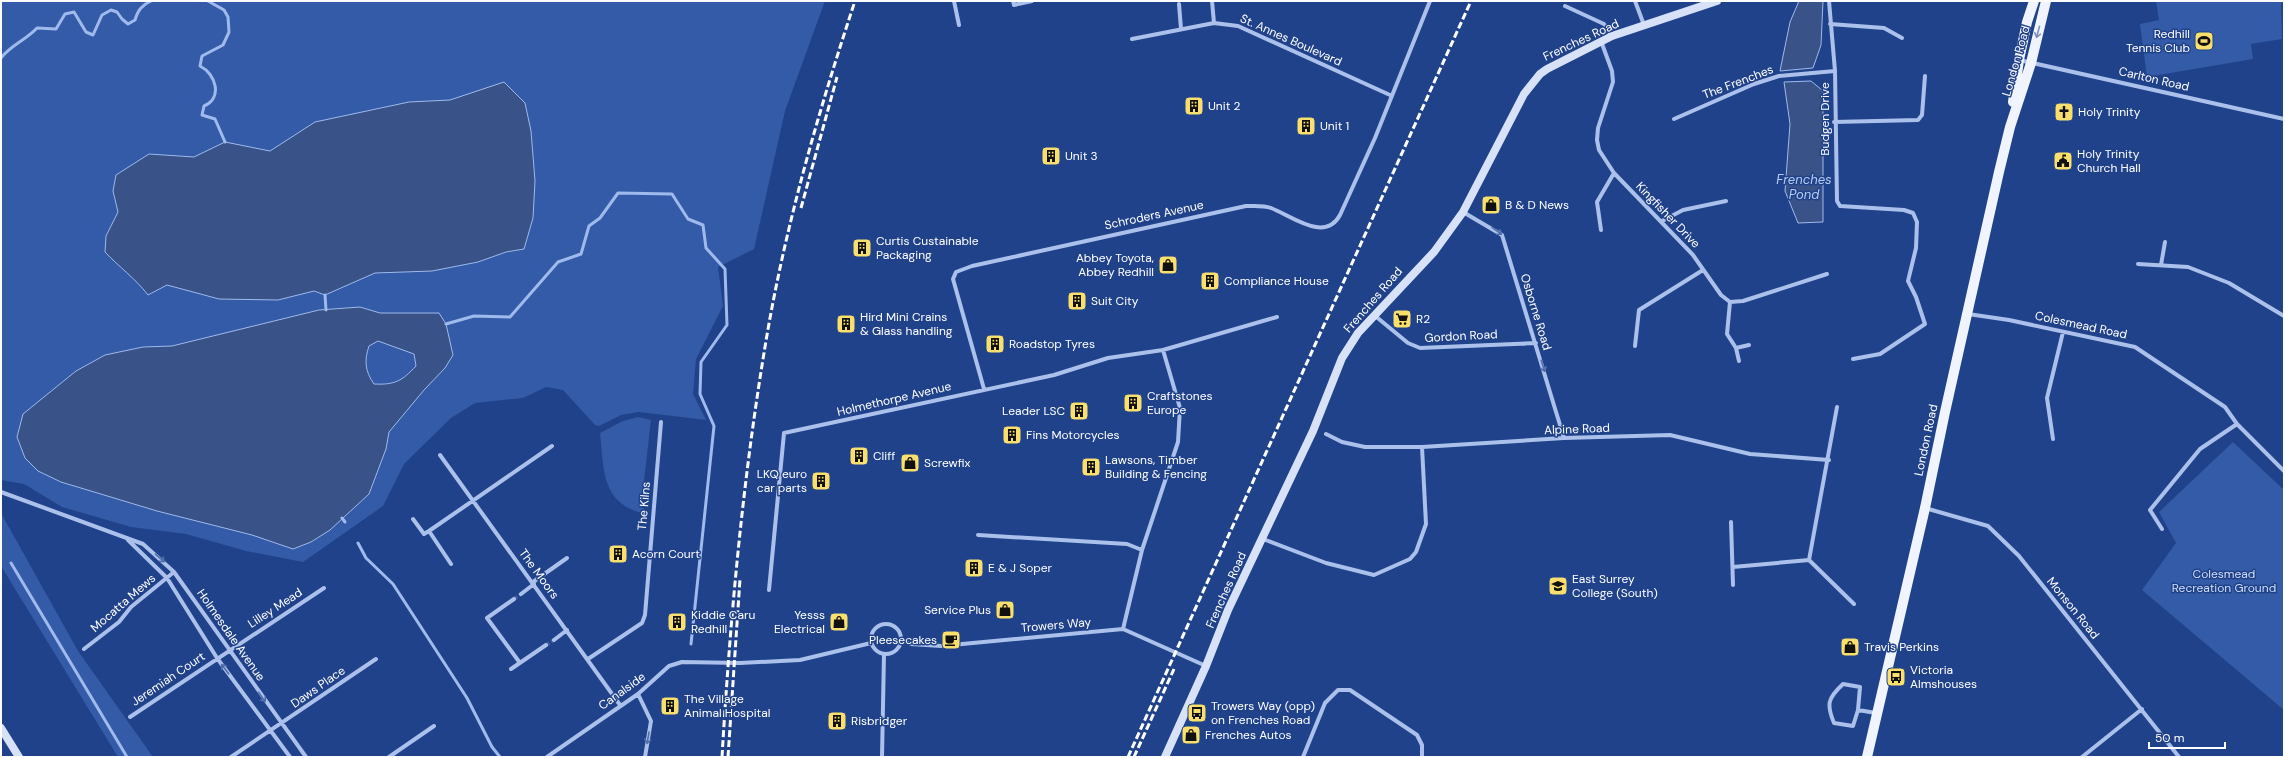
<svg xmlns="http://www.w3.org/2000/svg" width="2285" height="758" viewBox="0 0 2285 758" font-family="'DM Sans',sans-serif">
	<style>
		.green { fill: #335ba7 }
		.water { fill: #395287; stroke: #9fbaec; fill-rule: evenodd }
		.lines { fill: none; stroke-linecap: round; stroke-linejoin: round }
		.stream { stroke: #9fbaec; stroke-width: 3 }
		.street-tunnel { stroke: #415e9c; stroke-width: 4; stroke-dasharray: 4 2; stroke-linecap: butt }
		.street { stroke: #abc1eb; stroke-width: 4 }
		.secondary { stroke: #d7e2f8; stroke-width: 8 }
		.primary { stroke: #f0f4fe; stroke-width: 10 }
		.rail { stroke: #fff; stroke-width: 3; stroke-dasharray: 7 3; stroke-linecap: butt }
		.oneway { stroke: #7e92be }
		.oneway2 { stroke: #516eac }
		.labels { text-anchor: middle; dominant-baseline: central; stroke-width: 3; stroke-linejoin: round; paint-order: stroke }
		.poi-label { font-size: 12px; fill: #fff; stroke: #20428a; text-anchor: start }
		.street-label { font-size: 12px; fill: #fff; stroke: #20428a }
		.park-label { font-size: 12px; fill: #d0def8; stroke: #20428a }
		.water-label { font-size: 13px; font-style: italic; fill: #b7ccf2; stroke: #20428a }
	</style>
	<rect width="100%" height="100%" fill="#20428a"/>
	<path class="green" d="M1 1H825L785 111 754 249 718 267 723 306 696 359 693 394 706 420 639 412 621 415 599 426 595 425 563 390 546 387 523 398 475 403 451 418 404 464 383 506 303 562 246 551 186 534 131 527 62 507 24 484 1 480Z
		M2156 1H2282L2281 6 2282 39 2251 44 2253 59 2147 77 2140 24 2159 20Z
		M638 417 651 420 641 507 646 510 645 514C601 504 604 470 600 433L623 421Z
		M2233 442 2284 490V710L2142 590 2176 543 2159 512Z
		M1 513 78 651 153 757H118L1 566Z"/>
	<path class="water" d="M1799 1H1823L1821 45 1813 68 1780 71 1790 22Z
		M1811 81 1823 91V222L1798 223 1785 191 1790 124 1784 82Z
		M504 82 525 103 531 131 535 181 533 218 524 249 506 252 478 262 432 271 375 273 325 295 314 291 278 300 219 299 167 285 148 295C135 278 119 267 105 252L106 236 118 212 113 191 116 175 149 154 194 157 225 142 270 151 315 122 409 102 450 100Z
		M360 307 380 313H439L446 324 453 355 445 368 424 390 389 432 386 449 369 494 330 530 311 542 293 549 252 535 157 511 61 482 38 471 25 458 17 437 23 414 76 371 105 355 143 347 172 346 319 310ZM378 341 414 354 416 366C402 381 395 385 374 384 365 371 364 361 369 346Z"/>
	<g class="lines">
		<path class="stream" d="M208 1 224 10 228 17 229 32 223 45 202 56 200 66C216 74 223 98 204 106L202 115 215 119 225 142
			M1 58C11 45 26 40 37 28L56 29 65 14 74 12 86 32 93 35 102 15 111 10 117 12 122 19 128 24 135 20C138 10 142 5 151 1
			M325 295 326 310
			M446 324 474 316 510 317 558 262 581 254 589 226 600 218 618 193 672 194 688 219 703 225 706 248 725 269 727 325 701 362 700 394 714 426 691 644
			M342 518 345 522
			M358 543 366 558 393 584 467 698 492 747 500 757
			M11 563 127 757"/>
		<path class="street-tunnel" d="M514 599 521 594
			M546 645 554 640"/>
		<path class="street" d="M954 1 959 25
			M1013 1 1014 5 1032 1
			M1212 1 1214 23
			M1635 1 1644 25
			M1829 1 1835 71 1837 201 1840 206 1904 210 1913 213 1917 222 1916 248 1908 281 1916 297 1925 324 1880 354 1853 359
			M1179 4 1181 29
			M1565 6 1604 24 1612 36
			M1830 24 1884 28 1902 38
			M1132 39 1214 23 1238 26 1390 95
			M1601 41 1612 71 1613 82 1598 128 1597 140 1599 150 1614 173 1693 255 1721 295 1730 302 1743 301 1827 274
			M2019 60 2284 119
			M1674 119 1754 84 1779 76 1835 71
			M1834 122 1918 120 1922 115 1925 76
			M1463 212 1502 235 1564 438
			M1662 221 1683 210 1726 201
			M1601 230 1597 202 1614 173
			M2138 264 2188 267 2229 283 2284 316
			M2161 265 2165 242
			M1730 302 1727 334 1736 348 1739 361
			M1968 314 2009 320 2135 347 2225 407 2237 424 2284 471
			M1374 315 1408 343 1420 348 1536 343
			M1635 346 1639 310 1703 270
			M1736 348 1749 345
			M984 389 953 279 956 272 972 266 1246 206C1254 206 1263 205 1271 208 1292 216 1325 243 1340 215L1375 138 1430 1
			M1326 434 1342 442 1365 447H1422L1564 438 1670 435 1750 454 1829 460
			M2053 439 2047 398 2063 332
			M440 455 620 705
			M1 492 143 544 174 572 306 757
			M1925 508 1988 526 2019 556 2179 757
			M413 519 424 534 429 531
			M1731 522 1733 585
			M2162 529 2150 510 2200 449 2237 424
			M978 535 1127 544 1142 550
			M1263 539 1326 563 1374 575 1410 559 1416 552 1426 524 1422 447
			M128 540 167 578 217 658 290 757
			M1809 560 1837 407
			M451 564 429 531 552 446
			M1733 567 1809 560 1854 604
			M533 582 567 558
			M769 590 784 433 1054 375 1108 358 1163 350 1277 317
			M521 594 534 584
			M514 599 487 618 520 663
			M871 639a15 15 0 1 1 30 0a15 15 0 1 1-30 0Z
			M1123 629 1142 550 1178 442 1180 408 1163 350
			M554 640 567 630
			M901 640 911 644 941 646 1123 629 1206 666
			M84 649 119 622 131 607 174 572
			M588 659 642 623 645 615 661 422
			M511 669 546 645
			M638 694 651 721 645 757
			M1858 710 1853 726 1834 723C1826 704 1828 698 1843 684L1860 687 1858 710 1876 713
			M130 717 324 588
			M231 757 376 659
			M389 757 434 726
			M547 757 638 694 669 666 682 662 740 663 800 660 871 643
			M882 757 884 654
			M1303 757 1325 703 1338 690H1350L1417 735 1422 745V757
			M2082 757 2142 709"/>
		<path class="secondary" d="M1 728 19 757
			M1165 757 1206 666 1228 610 1313 431 1342 358 1358 333 1434 252 1463 212 1524 94 1540 74 1547 69 1612 36 1717 1"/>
		<path class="primary" d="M2013 102 2019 60 2027 22 2034 1
			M1867 757 1925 508 1945 412 1999 172 2010 127 2031 63 2046 1"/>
		<path class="rail" d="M801 208 837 77
			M722 757C730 622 742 487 764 353 783 234 817 116 855 1
			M728 757 740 579
			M1128 757 1471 1
			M1134 757 1174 669"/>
	</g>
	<defs><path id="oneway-shaft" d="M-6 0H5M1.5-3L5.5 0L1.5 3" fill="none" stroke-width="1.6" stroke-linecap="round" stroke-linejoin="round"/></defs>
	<use class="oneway" href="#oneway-shaft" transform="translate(2038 32) rotate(105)"/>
	<g class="oneway2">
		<use href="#oneway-shaft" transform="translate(1497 231) rotate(36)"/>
		<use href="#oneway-shaft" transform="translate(1543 366) rotate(73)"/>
		<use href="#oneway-shaft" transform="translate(160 558) rotate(41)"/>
		<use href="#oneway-shaft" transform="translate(225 669) rotate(-127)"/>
		<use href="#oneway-shaft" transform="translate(262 697) rotate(55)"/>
		<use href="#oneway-shaft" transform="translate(648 738) rotate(100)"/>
	</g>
	<defs>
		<symbol id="stadium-square" viewBox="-11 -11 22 22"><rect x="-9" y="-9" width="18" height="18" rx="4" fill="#f9df6b" stroke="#20428a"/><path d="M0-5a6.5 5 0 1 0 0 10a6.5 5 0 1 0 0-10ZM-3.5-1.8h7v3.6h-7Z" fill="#111"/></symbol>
		<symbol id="building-square" viewBox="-11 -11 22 22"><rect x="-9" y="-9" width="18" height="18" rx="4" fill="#f9df6b" stroke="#20428a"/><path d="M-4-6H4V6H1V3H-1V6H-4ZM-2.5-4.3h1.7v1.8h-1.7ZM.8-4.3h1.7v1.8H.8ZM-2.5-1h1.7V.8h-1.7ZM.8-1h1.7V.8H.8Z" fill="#111"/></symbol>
		<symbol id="church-square" viewBox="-11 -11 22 22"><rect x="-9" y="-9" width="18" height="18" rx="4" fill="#f9df6b" stroke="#20428a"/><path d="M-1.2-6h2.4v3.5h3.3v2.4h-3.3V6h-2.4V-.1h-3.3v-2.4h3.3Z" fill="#111"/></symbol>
		<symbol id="civic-square" viewBox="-11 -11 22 22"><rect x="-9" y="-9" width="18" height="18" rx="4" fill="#f9df6b" stroke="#20428a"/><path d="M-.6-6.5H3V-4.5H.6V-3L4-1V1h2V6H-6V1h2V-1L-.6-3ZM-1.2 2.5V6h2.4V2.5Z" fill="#111"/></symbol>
		<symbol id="shop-square" viewBox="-11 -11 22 22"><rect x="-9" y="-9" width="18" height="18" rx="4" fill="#f9df6b" stroke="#20428a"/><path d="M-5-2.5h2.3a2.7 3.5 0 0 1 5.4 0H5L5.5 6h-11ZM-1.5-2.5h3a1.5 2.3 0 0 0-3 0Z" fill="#111"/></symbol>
		<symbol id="supermarket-square" viewBox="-11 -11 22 22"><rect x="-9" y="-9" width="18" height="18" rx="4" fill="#f9df6b" stroke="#20428a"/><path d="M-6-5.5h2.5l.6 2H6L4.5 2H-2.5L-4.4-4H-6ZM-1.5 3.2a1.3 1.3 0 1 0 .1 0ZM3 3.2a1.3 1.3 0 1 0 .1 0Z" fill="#111"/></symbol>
		<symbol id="university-square" viewBox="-11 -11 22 22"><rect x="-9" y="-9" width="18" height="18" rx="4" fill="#f9df6b" stroke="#20428a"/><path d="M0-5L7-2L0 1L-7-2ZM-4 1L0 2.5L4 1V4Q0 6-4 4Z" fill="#111"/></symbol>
		<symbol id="cafe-square" viewBox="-11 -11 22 22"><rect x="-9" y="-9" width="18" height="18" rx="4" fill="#f9df6b" stroke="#20428a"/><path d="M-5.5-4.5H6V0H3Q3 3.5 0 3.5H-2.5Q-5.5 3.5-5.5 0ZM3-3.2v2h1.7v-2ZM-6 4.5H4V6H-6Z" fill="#111"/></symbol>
		<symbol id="bus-square" viewBox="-11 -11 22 22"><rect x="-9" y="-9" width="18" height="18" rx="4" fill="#f9df6b" stroke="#20428a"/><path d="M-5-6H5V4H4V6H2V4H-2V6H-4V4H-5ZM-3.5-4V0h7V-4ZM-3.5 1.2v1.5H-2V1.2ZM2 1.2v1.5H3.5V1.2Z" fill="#111"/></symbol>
	</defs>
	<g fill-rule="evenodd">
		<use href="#stadium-square" x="2193" y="30" width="22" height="22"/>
		<use href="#building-square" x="1183" y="95" width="22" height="22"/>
		<use href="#church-square" x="2053" y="101" width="22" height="22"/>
		<use href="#building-square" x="1295" y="115" width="22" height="22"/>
		<use href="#building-square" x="1040" y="145" width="22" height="22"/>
		<use href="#civic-square" x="2052" y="150" width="22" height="22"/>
		<use href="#shop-square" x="1480" y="194" width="22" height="22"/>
		<use href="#building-square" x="851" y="237" width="22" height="22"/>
		<use href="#shop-square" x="1157" y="254" width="22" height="22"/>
		<use href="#building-square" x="1199" y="270" width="22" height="22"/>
		<use href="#building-square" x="1066" y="290" width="22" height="22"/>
		<use href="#supermarket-square" x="1391" y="308" width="22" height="22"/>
		<use href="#building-square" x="835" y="313" width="22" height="22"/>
		<use href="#building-square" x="984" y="333" width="22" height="22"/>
		<use href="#building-square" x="1122" y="392" width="22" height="22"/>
		<use href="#building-square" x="1068" y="400" width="22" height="22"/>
		<use href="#building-square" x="1001" y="424" width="22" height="22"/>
		<use href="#building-square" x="848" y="445" width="22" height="22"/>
		<use href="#shop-square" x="899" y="452" width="22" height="22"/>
		<use href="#building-square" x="1080" y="456" width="22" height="22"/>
		<use href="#building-square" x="810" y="470" width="22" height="22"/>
		<use href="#building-square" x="607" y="543" width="22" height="22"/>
		<use href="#building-square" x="963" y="557" width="22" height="22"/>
		<use href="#university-square" x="1547" y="575" width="22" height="22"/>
		<use href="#shop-square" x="994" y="599" width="22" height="22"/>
		<use href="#building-square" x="666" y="611" width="22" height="22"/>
		<use href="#shop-square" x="828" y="611" width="22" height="22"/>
		<use href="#cafe-square" x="940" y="629" width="22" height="22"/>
		<use href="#shop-square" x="1839" y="636" width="22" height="22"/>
		<use href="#bus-square" x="1885" y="666" width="22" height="22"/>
		<use href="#building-square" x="659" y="695" width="22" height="22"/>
		<use href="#bus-square" x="1186" y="702" width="22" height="22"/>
		<use href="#building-square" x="826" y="710" width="22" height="22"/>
		<use href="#shop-square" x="1180" y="724" width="22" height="22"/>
	</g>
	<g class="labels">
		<g class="poi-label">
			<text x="2190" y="34" text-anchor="end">Redhill<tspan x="2190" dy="14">Tennis Club</tspan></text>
			<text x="1208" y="106">Unit 2</text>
			<text x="2078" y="112">Holy Trinity</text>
			<text x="1320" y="126">Unit 1</text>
			<text x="2077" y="154">Holy Trinity<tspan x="2077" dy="14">Church Hall</tspan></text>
			<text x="1065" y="156">Unit 3</text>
			<text x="1505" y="205">B &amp; D News</text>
			<text x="876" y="241">Curtis Custainable<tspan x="876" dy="14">Packaging</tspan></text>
			<text x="1154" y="258" text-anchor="end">Abbey Toyota,<tspan x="1154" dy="14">Abbey Redhill</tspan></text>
			<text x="1224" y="281">Compliance House</text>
			<text x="1091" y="301">Suit City</text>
			<text x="860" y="317">Hird Mini Crains<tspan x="860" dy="14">&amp; Glass handling</tspan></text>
			<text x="1416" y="319">R2</text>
			<text x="1009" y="344">Roadstop Tyres</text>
			<text x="1147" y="396">Craftstones<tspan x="1147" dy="14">Europe</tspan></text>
			<text x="1065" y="411" text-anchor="end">Leader LSC</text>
			<text x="1026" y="435">Fins Motorcycles</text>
			<text x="873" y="456">Cliff</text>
			<text x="1105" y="460">Lawsons, Timber<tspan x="1105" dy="14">Building &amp; Fencing</tspan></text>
			<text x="924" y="463">Screwfix</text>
			<text x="807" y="474" text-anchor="end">LKQ euro<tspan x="807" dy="14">car parts</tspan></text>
			<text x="632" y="554">Acorn Court</text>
			<text x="988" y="568">E &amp; J Soper</text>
			<text x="1572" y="579">East Surrey<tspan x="1572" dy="14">College (South)</tspan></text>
			<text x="991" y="610" text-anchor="end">Service Plus</text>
			<text x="691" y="615">Kiddie Caru<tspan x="691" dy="14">Redhill</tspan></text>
			<text x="825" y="615" text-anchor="end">Yesss<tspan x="825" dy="14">Electrical</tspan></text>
			<text x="937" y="640" text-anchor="end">Pleesecakes</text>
			<text x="1864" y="647">Travis Perkins</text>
			<text x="1910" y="670">Victoria<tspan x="1910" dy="14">Almshouses</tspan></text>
			<text x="684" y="699">The Village<tspan x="684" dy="14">Animal Hospital</tspan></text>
			<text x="1211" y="706">Trowers Way (opp)<tspan x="1211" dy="14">on Frenches Road</tspan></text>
			<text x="851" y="721">Risbridger</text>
			<text x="1205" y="735">Frenches Autos</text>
		</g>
		<g class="street-label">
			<text transform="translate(1291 40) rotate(24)">St. Annes Boulevard</text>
			<text transform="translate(1581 40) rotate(-25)">Frenches Road</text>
			<text transform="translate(2016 61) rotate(-74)">London Road</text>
			<text transform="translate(2154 79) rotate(13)">Carlton Road</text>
			<text transform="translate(1738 82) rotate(-21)">The Frenches</text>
			<text transform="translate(1825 119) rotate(-90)">Budgen Drive</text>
			<text transform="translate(1154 215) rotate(-12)">Schroders Avenue</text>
			<text transform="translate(1668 215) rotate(46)">Kingfisher Drive</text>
			<text transform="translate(1373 300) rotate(-49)">Frenches Road</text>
			<text transform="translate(1536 312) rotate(73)">Osborne Road</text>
			<text transform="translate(2081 325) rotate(12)">Colesmead Road</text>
			<text transform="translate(1461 336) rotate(-3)">Gordon Road</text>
			<text transform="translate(894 399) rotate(-13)">Holmethorpe Avenue</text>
			<text transform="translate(1577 429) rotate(-2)">Alpine Road</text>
			<text transform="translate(1926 440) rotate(-78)">London Road</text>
			<text transform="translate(644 506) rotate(-85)">The Kilns</text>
			<text transform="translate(539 574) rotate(54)">The Moors</text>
			<text transform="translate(1226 590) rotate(-66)">Frenches Road</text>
			<text transform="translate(123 603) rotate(-41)">Mocatta Mews</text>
			<text transform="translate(275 608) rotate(-33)">Lilley Mead</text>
			<text transform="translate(2073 608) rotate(51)">Monson Road</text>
			<text transform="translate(1056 625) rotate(-5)">Trowers Way</text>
			<text transform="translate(231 635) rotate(55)">Holmesdale Avenue</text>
			<text transform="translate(168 679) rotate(-34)">Jeremiah Court</text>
			<text transform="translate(318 687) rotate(-35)">Daws Place</text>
			<text transform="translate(622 691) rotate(-36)">Canalside</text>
		</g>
		<g class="park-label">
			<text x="2224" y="574">Colesmead<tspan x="2224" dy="14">Recreation Ground</tspan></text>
		</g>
		<g class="water-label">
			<text x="1804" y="179">Frenches<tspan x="1804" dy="15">Pond</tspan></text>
		</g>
	</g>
	<rect width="2285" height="758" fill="none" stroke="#ffffff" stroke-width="4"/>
	<path d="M2149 742v6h76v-6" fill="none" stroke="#ffffff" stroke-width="2"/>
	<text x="2155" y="742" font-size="12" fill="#ffffff" stroke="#20428a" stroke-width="3" paint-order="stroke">50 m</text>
</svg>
